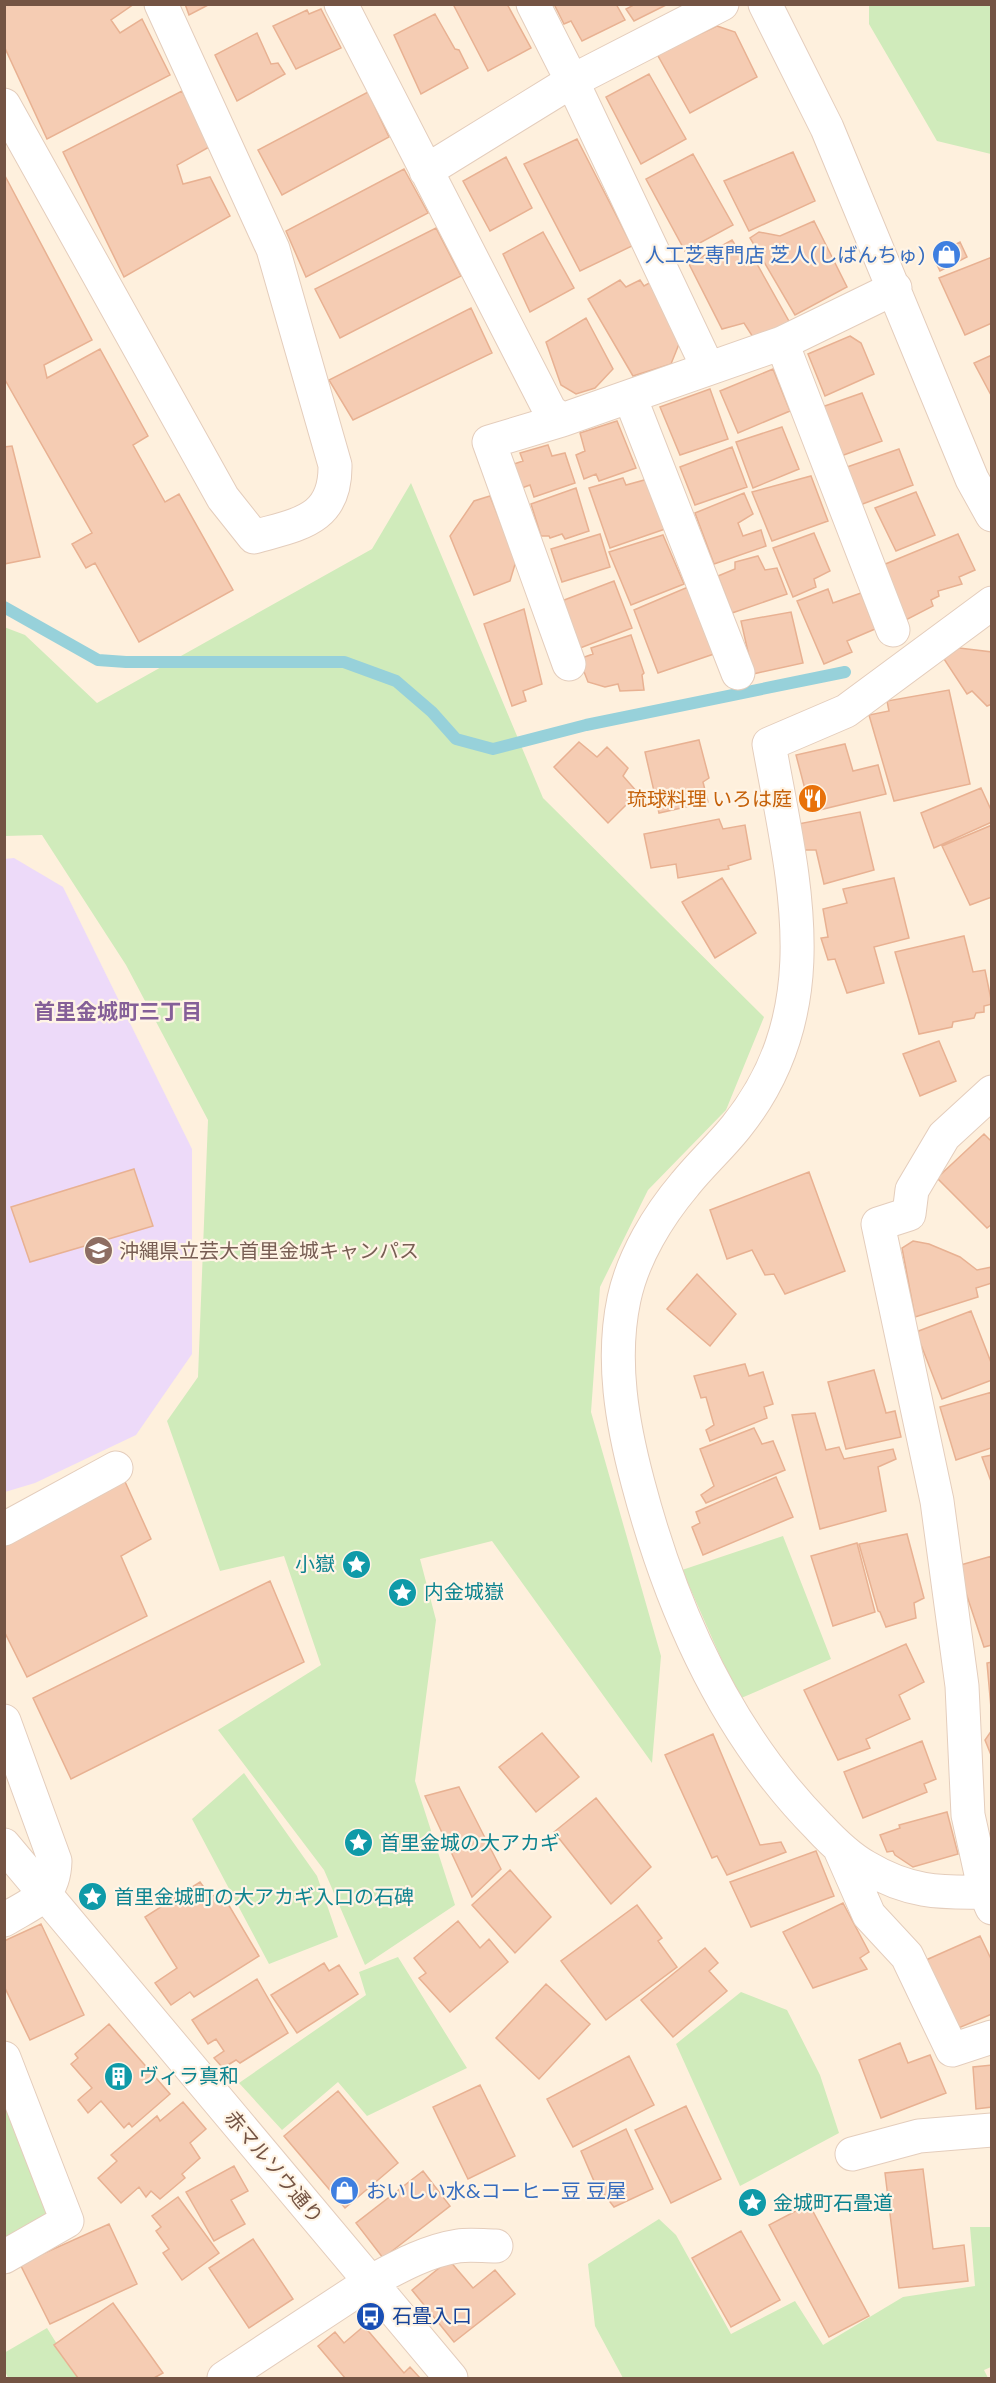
<svg xmlns="http://www.w3.org/2000/svg" width="996" height="2383" viewBox="0 0 996 2383" font-family="'DM Sans','Noto Sans JP',sans-serif">
	<style>
		.education { fill: #eddaf9 }
		.green { fill: #d0ebbb }
		.lines { fill: none; stroke-linecap: round; stroke-linejoin: round }
		.stream { stroke: #97d1da; stroke-width: 12 }
		.building { fill: #f5ccb3; stroke: #e8b192; stroke-width: 1.5 }
		.minor-casing { stroke: #e4cdbc; stroke-width: 35 }
		.minor { stroke: #fff; stroke-width: 33 }
		.labels { text-anchor: middle; dominant-baseline: central; stroke-width: 4.5; stroke-linejoin: round; paint-order: stroke }
		.shop-label { font-size: 20px; fill: #366cbe; stroke: #fff4e5; text-anchor: end }
		.food-label { font-size: 20px; fill: #c56008; stroke: #fff4e5; text-anchor: end }
		.education-label { font-size: 20px; fill: #785e54; stroke: #fff4e5; text-anchor: start }
		.culture-label { font-size: 20px; fill: #0d838f; stroke: #fff4e5; text-anchor: start }
		.street-label { font-size: 20px; fill: #745444; stroke: #fff4e5 }
		.transit-label { font-size: 20px; fill: #164399; stroke: #fff4e5; text-anchor: start }
		.neighbourhood-label { font-size: 21px; font-weight: bold; fill: #845f98; stroke: #fff4e5 }
	</style>
	<rect width="100%" height="100%" fill="#fef0dd"/>
	<path class="education" d="M14 858 63 887 192 1149V1354L136 1435 35 1483 5 1492 4 859Z"/>
	<path class="green" d="M869 5H991V154L937 141 869 24Z
		M411 483 543 798 764 1017 726 1110 648 1190 600 1287 591 1412 661 1656 652 1763 492 1541 420 1559 436 1620 415 1781 455 1905 365 1965 324 1870 218 1730 321 1665 284 1556 220 1571 167 1421 198 1377 208 1120 126 965 42 835 5 836 4 627 25 635 97 703 372 549Z
		M783 1536 831 1659 739 1699 682 1570Z
		M244 1773 317 1876 338 1937 269 1964 192 1819Z
		M398 1957 467 2068 367 2116 338 2082 282 2130 239 2083 366 1995 359 1972Z
		M741 1992 787 2010 820 2075 839 2133 740 2186 676 2044Z
		M4 2081 54 2210 5 2237H4Z
		M659 2219 676 2235 731 2334 795 2301 823 2345 903 2297 975 2286 970 2227H991V2367L984 2370 988 2378H623L595 2326 588 2264Z
		M47 2328 78 2378H8L5 2371 4 2353Z"/>
	<g class="lines">
		<path class="stream" d="M4 607 98 660 126 662H344L396 681 432 712 456 739 493 749 586 725 845 672"/>
	</g>
	<path class="building" d="M4 4H134L111 20 120 33 142 19 170 75 47 139 4 46Z
		M185 4H210L189 15Z
		M453 4H507L531 48 488 71Z
		M554 4H616L625 20 582 41 571 21 564 24Z
		M631 4H668L634 21 626 9 632 6Z
		M321 9 341 48 296 69 273 26 307 10 309 14Z
		M435 14 455 49 459 50 468 68 421 94 394 35Z
		M717 26 735 32 757 77 690 113 657 54Z
		M257 33 271 64 278 63 285 74 237 101 215 55Z
		M649 74 686 139 641 164 606 97Z
		M182 91 211 146 177 165 183 184 210 177 230 216 124 277 63 152Z
		M368 92 389 137 282 195 258 150Z
		M577 139 632 246 580 271 524 164Z
		M793 152 815 201 749 231 724 181Z
		M693 154 733 225 685 251 646 179Z
		M506 157 532 208 490 231 463 181Z
		M404 169 428 213 306 277 286 231Z
		M4 174 92 340 44 365 47 378 100 349 148 436 133 445 165 502 179 494 233 590 139 642 95 563 86 568 72 544 92 533 4 378Z
		M814 221 847 287 795 315 750 238 759 232 780 236Z
		M436 228 461 276 340 338 315 289Z
		M543 232 574 288 530 312 503 254Z
		M732 240 747 264H757L790 323 758 345 744 323 722 329 689 264Z
		M960 242 967 257 940 271 933 256Z
		M992 257V323L965 335 939 278Z
		M620 280 626 287 640 280 644 286 651 282 679 344 671 364 633 376 588 299Z
		M471 308 492 353 353 420 329 380Z
		M586 318 613 369 595 388 576 394 561 385 546 342Z
		M850 336 861 343 874 374 825 396 808 354Z
		M992 355V397L974 363Z
		M773 369 790 411 738 433 720 391Z
		M710 389 728 439 680 455 660 407Z
		M862 393 882 441 841 456 822 407Z
		M617 421 636 468 599 481 596 474 584 479 576 455 585 451 580 433Z
		M782 427 799 469 753 488 736 442Z
		M548 445 552 456 565 453 575 483 534 497 530 485 519 489 511 465 523 461 520 453Z
		M12 446 40 557 4 564V447Z
		M732 447 747 487 695 505 680 467Z
		M899 449 913 485 860 505 847 467Z
		M811 476 828 521 772 541 752 492Z
		M623 478 626 485 648 479 668 528 610 548 589 488Z
		M576 488 589 531 565 539 562 534 550 538 549 536H541L531 504Z
		M916 492 935 535 896 551 875 508Z
		M744 493 753 514 738 523 743 536 761 530 766 546 714 564 695 513Z
		M490 496 516 561 510 581 474 595 450 536 474 501Z
		M814 533 830 571 814 579 816 587 793 597 773 548Z
		M600 534 610 567 562 582 551 549Z
		M958 534 975 570 959 577 962 584 938 591 939 596 931 600 933 606 902 622 883 565Z
		M663 535 684 584 631 605 609 552Z
		M758 556 765 570 777 568 787 594 732 613 718 576 735 569V562Z
		M614 581 632 628 575 650 559 602Z
		M688 587 714 654 658 673 634 610Z
		M828 589 833 603 861 593 875 629 847 641 852 652 824 664 797 601Z
		M524 609 542 684 523 691 526 701 512 706 484 624Z
		M791 612 803 663 753 674 741 621Z
		M631 635 644 673 642 675 644 690 620 691 618 684 605 687 588 682 579 659 593 654 591 648Z
		M959 648 992 652V704L987 706 972 691 967 694 944 659Z
		M949 690 970 784 894 801 869 715 889 711 887 701Z
		M699 740 709 778 703 782 708 802 659 813 645 752Z
		M579 742 597 757 607 747 628 768 623 776 638 793 608 823 554 767Z
		M845 744 853 771 878 765 886 794 811 812 796 755Z
		M981 788 992 812V822L934 848 921 813Z
		M860 812 874 870 824 884 816 850H804L798 824Z
		M719 819 723 829 745 825 751 859 728 866 729 869 678 878 676 864 651 868 644 834Z
		M992 825V897L970 905 942 846Z
		M722 878 756 933 715 958 682 902Z
		M894 878 909 938 874 947 884 983 847 993 835 959 828 960 821 938 828 937 823 909 847 903 843 889Z
		M964 936 973 972 985 970 992 1004 984 1006V1012L976 1013 974 1018 953 1022 952 1027 919 1034 895 952Z
		M939 1041 956 1081 920 1096 903 1054Z
		M984 1134 992 1142V1224L987 1228 937 1178Z
		M134 1169 153 1226 30 1262 11 1207Z
		M809 1172 845 1271 785 1294 774 1274 765 1275 752 1250 727 1259 710 1210Z
		M913 1241 929 1244 960 1257 977 1270 992 1267V1283L976 1288 978 1297 915 1317 902 1248Z
		M697 1274 736 1314 710 1346 667 1309Z
		M971 1311 992 1365V1380L942 1399 916 1332Z
		M745 1364 749 1376 763 1372 773 1404 764 1407 767 1418 710 1441 706 1430 714 1425 706 1397 701 1398 694 1376Z
		M874 1370 886 1413 895 1411 901 1437 846 1449 828 1382Z
		M992 1392 991 1448 956 1460 940 1407Z
		M815 1413 826 1450 839 1447 844 1459 893 1449 896 1459 878 1467 886 1511 820 1529 792 1415Z
		M754 1428 762 1444 773 1441 785 1470 706 1503 701 1495 714 1486 700 1449Z
		M992 1455V1484L982 1457Z
		M122 1475 151 1539 121 1556 147 1616 27 1677 4 1631V1539Z
		M776 1477 793 1517 703 1555 692 1527 700 1523 696 1512Z
		M907 1534 924 1598 914 1603 916 1618 886 1627 880 1612 878 1611 859 1544Z
		M857 1543 875 1612 833 1626 811 1556Z
		M992 1556V1645L984 1647 957 1566Z
		M270 1581 304 1662 71 1779 33 1698Z
		M906 1644 924 1682 899 1695 910 1719 866 1739 870 1748 838 1760 804 1690Z
		M992 1662V1719L987 1663Z
		M992 1730V1755H991L985 1740Z
		M542 1733 579 1777 536 1812 499 1767Z
		M713 1734 760 1845 781 1842 786 1852 727 1875 717 1856 712 1858 665 1755Z
		M922 1741 936 1779 924 1784 927 1792 863 1818 844 1772Z
		M459 1787 501 1869 472 1897 425 1796Z
		M596 1798 651 1867 611 1904 554 1832Z
		M947 1812 958 1854 913 1867 895 1855 893 1851 887 1852 880 1835 900 1828 899 1825Z
		M816 1851 834 1896 751 1927 730 1882Z
		M510 1870 551 1917 515 1953 472 1905Z
		M200 1882 211 1897 221 1892 259 1956 194 1997 190 1992 171 2005 155 1983 177 1968 145 1917Z
		M843 1903 869 1952 860 1958 867 1969 813 1988 783 1932Z
		M637 1905 662 1938 658 1941 677 1967 606 2020 561 1961Z
		M458 1921 480 1948 489 1939 508 1962 450 2012 419 1978 426 1973 414 1958Z
		M41 1924 84 2015 30 2040 4 1986V1941Z
		M980 1936 992 1961V2014L956 2029 926 1960Z
		M705 1948 718 1963 709 1971 727 1991 673 2037 641 2000Z
		M324 1963 329 1971 339 1965 358 1994 297 2033 271 1995Z
		M257 1979 288 2033 240 2063 236 2060 223 2068 214 2058 224 2051 216 2039 208 2044 192 2020Z
		M546 1984 590 2024 539 2079 496 2038Z
		M109 2024 170 2094 132 2127 129 2123 124 2128 101 2101 88 2113 78 2100 92 2088 71 2064 78 2058 75 2054Z
		M900 2043 908 2063 930 2055 946 2093 881 2118 859 2060Z
		M629 2056 654 2105 573 2147 547 2099Z
		M992 2065V2107L976 2109 973 2067Z
		M480 2085 515 2156 468 2179 433 2107Z
		M338 2091 398 2163 345 2208 284 2136Z
		M183 2102 206 2129 190 2143 200 2158 182 2174 185 2178 160 2199 151 2191 146 2197 139 2187 121 2203 98 2178 117 2161 111 2155 157 2116 160 2121Z
		M686 2106 721 2179 671 2203 635 2130Z
		M626 2129 653 2189 614 2207 594 2181 581 2151Z
		M234 2166 248 2191 231 2200 245 2224 214 2241 186 2192Z
		M923 2169 933 2249 964 2245 968 2281 899 2288 885 2173Z
		M423 2171 450 2206 383 2258 356 2223Z
		M178 2197 219 2253 182 2280 163 2253 169 2249 156 2231 161 2227 152 2216Z
		M809 2204 869 2316 829 2337 769 2225Z
		M109 2224 137 2284 50 2324 20 2264Z
		M741 2231 780 2300 731 2327 692 2258Z
		M253 2239 293 2299 249 2328 209 2268Z
		M449 2260 473 2288 495 2270 515 2294 454 2342 412 2290Z
		M113 2303 163 2373 154 2378H78L54 2345Z
		M364 2326 404 2373 410 2367 420 2378H345L318 2346 335 2332 344 2343Z"/>
	<g class="lines">
		<defs>
			<path id="minor" d="M341 4 550 411 562 420 782 343 895 288
				M533 4 572 81 708 368
				M765 4 827 128 972 479 992 515
				M4 105 223 498 254 537C298 524 336 521 335 465L273 249 161 4
				M426 171 572 81 722 4
				M782 343 893 630
				M630 397 738 673
				M562 420 489 442 569 664
				M992 603 846 711 769 744C793 879 831 1009 736 1127 720 1147 701 1164 685 1184 658 1216 633 1257 624 1299 611 1360 622 1423 638 1483 671 1608 727 1734 819 1827 833 1842 848 1857 866 1867 908 1892 938 1893 985 1892L992 1890
				M992 1092 944 1136 912 1190 909 1214 878 1224 937 1501 962 1686 968 1815 985 1892 992 1908
				M4 1529 116 1468
				M4 1721 55 1861C54 1898 33 1902 4 1920
				M4 1845 451 2378
				M840 1849 869 1915 907 1956 952 2050 992 2037
				M4 2058 67 2221 4 2257
				M852 2154 919 2136 992 2130
				M224 2378 370 2282C398 2267 426 2251 458 2246 470 2244 483 2246 496 2246"/>
		</defs>
		<use href="#minor" class="minor-casing"/>
		<use href="#minor" class="minor"/>
	</g>
	<defs>
		<symbol id="shop-disc" viewBox="-11 -11 22 22"><circle r="9.5" fill="#3f7fe0" stroke="#fff4e5"/><path d="M-5-2.5h2.3a2.7 3.5 0 0 1 5.4 0H5L5.5 6h-11ZM-1.5-2.5h3a1.5 2.3 0 0 0-3 0Z" fill="#fff"/></symbol>
		<symbol id="restaurant-disc" viewBox="-11 -11 22 22"><circle r="9.5" fill="#e8710a" stroke="#fff4e5"/><path d="M-5-6h1v4h1v-4h1v4h1v-4h1v5L-1.5 .5V6h-2V.5L-5-1ZM5-6V6H3V1.5H1.5Q1.5-4 5-6Z" fill="#fff"/></symbol>
		<symbol id="university-disc" viewBox="-11 -11 22 22"><circle r="9.5" fill="#8d6e63" stroke="#fff4e5"/><path d="M0-5L7-2L0 1L-7-2ZM-4 1L0 2.5L4 1V4Q0 6-4 4Z" fill="#fff"/></symbol>
		<symbol id="sight-disc" viewBox="-11 -11 22 22"><circle r="9.5" fill="#0f9aa8" stroke="#fff4e5"/><path d="M0-6L1.8-2.2L6-1.7L2.9 1.2L3.7 5.4L0 3.3L-3.7 5.4L-2.9 1.2L-6-1.7L-1.8-2.2Z" fill="#fff"/></symbol>
		<symbol id="building-disc" viewBox="-11 -11 22 22"><circle r="9.5" fill="#0f9aa8" stroke="#fff4e5"/><path d="M-4-6H4V6H1V3H-1V6H-4ZM-2.5-4.3h1.7v1.8h-1.7ZM.8-4.3h1.7v1.8H.8ZM-2.5-1h1.7V.8h-1.7ZM.8-1h1.7V.8H.8Z" fill="#fff"/></symbol>
		<symbol id="bus-disc" viewBox="-11 -11 22 22"><circle r="9.5" fill="#1a4fb4" stroke="#fff4e5"/><path d="M-5-6H5V4H4V6H2V4H-2V6H-4V4H-5ZM-3.5-4V0h7V-4ZM-3.5 1.2v1.5H-2V1.2ZM2 1.2v1.5H3.5V1.2Z" fill="#fff"/></symbol>
	</defs>
	<g fill-rule="evenodd">
		<use href="#shop-disc" x="930" y="238" width="33" height="33"/>
		<use href="#restaurant-disc" x="796" y="782" width="33" height="33"/>
		<use href="#university-disc" x="82" y="1234" width="33" height="33"/>
		<use href="#sight-disc" x="340" y="1548" width="33" height="33"/>
		<use href="#sight-disc" x="386" y="1576" width="33" height="33"/>
		<use href="#sight-disc" x="342" y="1826" width="33" height="33"/>
		<use href="#sight-disc" x="76" y="1880" width="33" height="33"/>
		<use href="#building-disc" x="102" y="2060" width="33" height="33"/>
		<use href="#shop-disc" x="328" y="2174" width="33" height="33"/>
		<use href="#sight-disc" x="736" y="2186" width="33" height="33"/>
		<use href="#bus-disc" x="354" y="2300" width="33" height="33"/>
	</g>
	<g class="labels">
		<g class="shop-label">
			<text x="925" y="255">人工芝専門店 芝人(しばんちゅ)</text>
			<text x="366" y="2191" text-anchor="start">おいしい水&amp;コーヒー豆 豆屋</text>
		</g>
		<g class="food-label">
			<text x="792" y="799">琉球料理 いろは庭</text>
		</g>
		<g class="education-label">
			<text x="119" y="1251">沖縄県立芸大首里金城キャンパス</text>
		</g>
		<g class="culture-label">
			<text x="335" y="1564" text-anchor="end">小嶽</text>
			<text x="424" y="1592">内金城嶽</text>
			<text x="380" y="1843">首里金城の大アカギ</text>
			<text x="114" y="1897">首里金城町の大アカギ入口の石碑</text>
			<text x="139" y="2076">ヴィラ真和</text>
			<text x="773" y="2203">金城町石畳道</text>
		</g>
		<g class="street-label">
			<text transform="translate(274 2167) rotate(50)">赤マルソウ通り</text>
		</g>
		<g class="transit-label">
			<text x="392" y="2316">石畳入口</text>
		</g>
		<g class="neighbourhood-label">
			<text x="118" y="1012">首里金城町三丁目</text>
		</g>
	</g>
	<rect width="996" height="2383" fill="none" stroke="#745444" stroke-width="12"/>
</svg>
